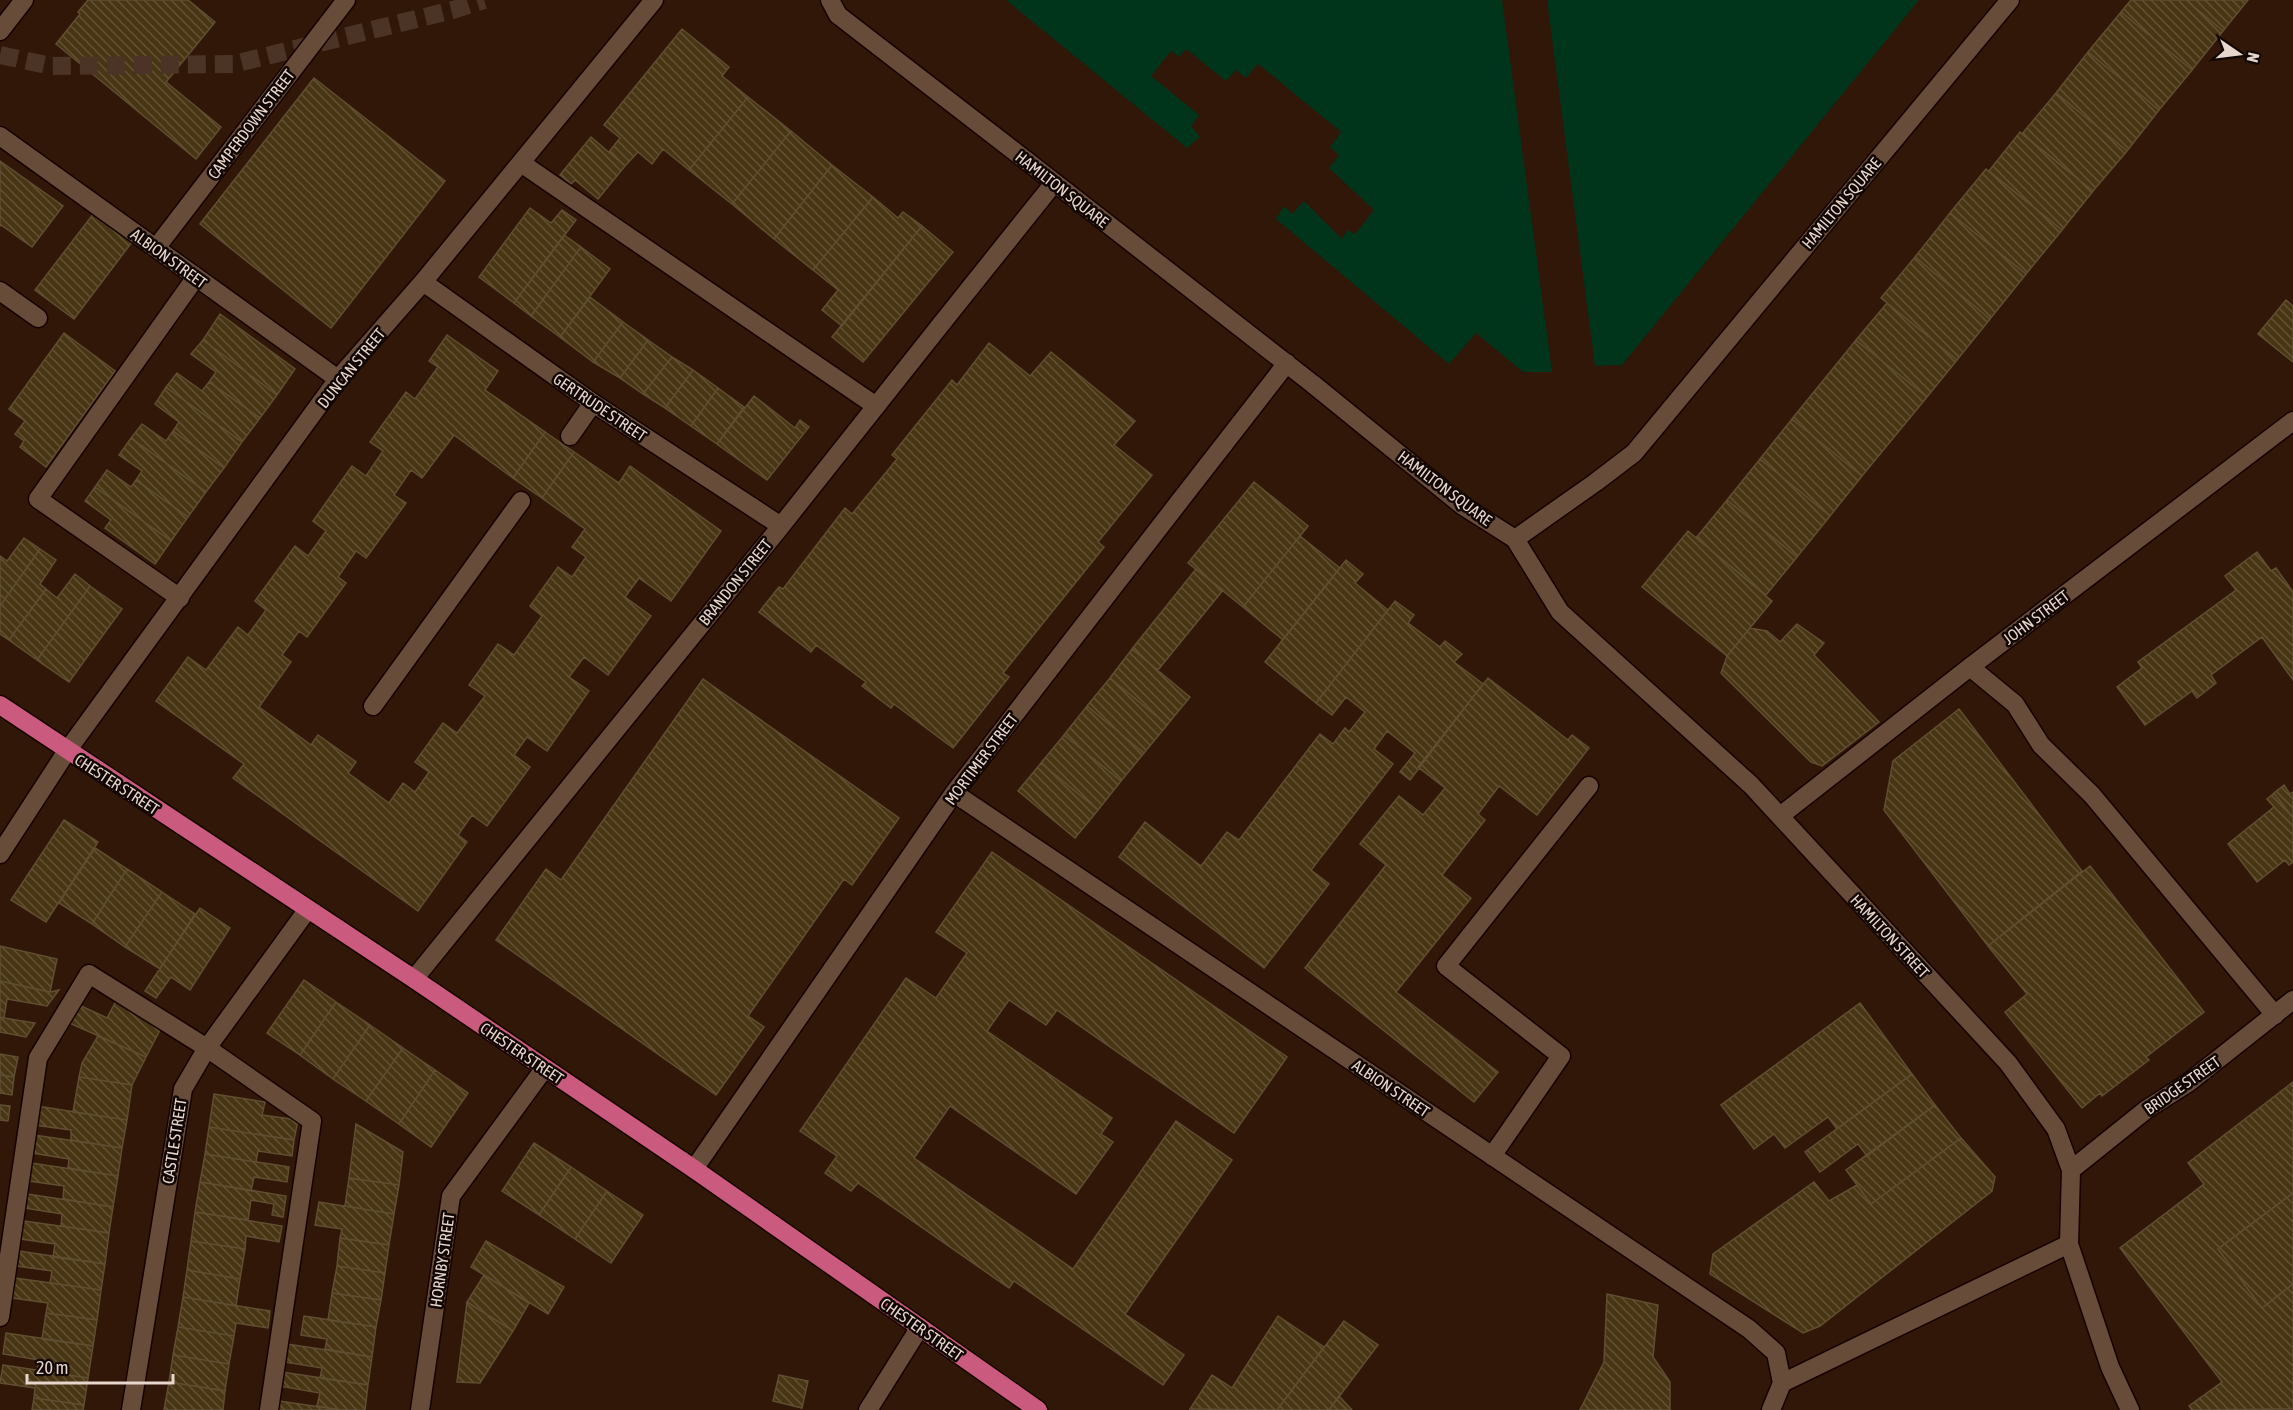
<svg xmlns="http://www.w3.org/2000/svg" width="2293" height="1410" viewBox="0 0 2293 1410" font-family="'Asap Condensed',sans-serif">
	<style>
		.grass { fill: #00351b }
		.building { fill: url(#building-back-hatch); stroke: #5f4e32; stroke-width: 1.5 }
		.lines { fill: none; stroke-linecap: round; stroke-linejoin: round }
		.primary-tunnel { stroke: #4b3425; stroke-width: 18; stroke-dasharray: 18 9; stroke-linecap: butt }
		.service-casing { stroke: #160300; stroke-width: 21 }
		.pedestrian-casing { stroke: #160300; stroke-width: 21 }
		.minor-casing { stroke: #160300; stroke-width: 21 }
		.trunk-casing { stroke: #160300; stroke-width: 21 }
		.service { stroke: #684c3a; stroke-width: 18 }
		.pedestrian { stroke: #684c3a; stroke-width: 18 }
		.minor { stroke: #684c3a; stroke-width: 18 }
		.trunk { stroke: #ca5b7e; stroke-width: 18 }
		.labels { text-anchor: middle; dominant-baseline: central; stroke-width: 5; stroke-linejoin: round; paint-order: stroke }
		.street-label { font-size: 16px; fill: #e7d6cc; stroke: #100602 }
	</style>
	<defs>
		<pattern id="building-back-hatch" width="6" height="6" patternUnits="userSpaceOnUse" patternTransform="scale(1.5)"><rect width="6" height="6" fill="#483513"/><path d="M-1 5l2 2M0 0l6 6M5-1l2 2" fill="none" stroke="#625234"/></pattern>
	</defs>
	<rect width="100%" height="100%" fill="#301707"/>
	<path class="grass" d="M1006 0H1502L1552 372H1523L1476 333 1449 364 1276 219 1284 206 1292 214 1304 201 1342 239 1347 230 1355 234 1374 210 1329 168 1339 155 1330 147 1341 132 1258 64 1246 78 1236 70 1226 81 1186 49 1179 57 1171 51 1151 76 1199 115 1191 126 1200 137 1187 148Z
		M1547 0H1919L1622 365 1595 366Z"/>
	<path class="building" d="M88 0H188L215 22 166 82 221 127 196 159 56 44 80 14 78 12Z
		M2131 0H2186L2223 31 2192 70 2121 12Z
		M2186 0H2248L2223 31Z
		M2121 12 2192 70 2159 110 2088 52Z
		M682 29 729 67 722 76 748 97 689 170 663 149 652 164 638 152 625 166 609 152 620 138 604 125Z
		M2088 52 2159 110 2127 151 2056 93Z
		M314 78 445 181 331 328 200 224Z
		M2056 93 2127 151 2093 191 2022 134Z
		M748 97 791 131 732 204 689 170Z
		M791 131 832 165 774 239 732 204Z
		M2020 132 2093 191 2062 230 1989 171Z
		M591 137 625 166 598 199 575 180 571 184 560 175Z
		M0 161 63 206 32 247 1 225 0 226Z
		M832 165 873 197 813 270 774 239Z
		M1986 169 2062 230 2026 274 1950 213Z
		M873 197 898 218 903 212 922 226 842 326 822 310 838 290 813 270Z
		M530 208 551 223 562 210 576 220 514 303 479 277Z
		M94 213 132 242 74 319 35 290Z
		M1950 213 2026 274 1990 319 1915 257Z
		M922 226 953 252 863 362 832 337Z
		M564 235 581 247 531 316 514 303Z
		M581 247 610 269 560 337 531 316Z
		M1915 257 1990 319 1957 360 1881 298Z
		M590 297 623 322 593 362 560 337Z
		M2286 300 2293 306V362L2258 334Z
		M1887 303 1957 360 1927 397 1856 340Z
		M220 314 295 369 277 395 203 340Z
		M623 322 648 340 620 378 593 362Z
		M64 333 115 371 46 467 20 447 24 441 15 434 25 421 9 409Z
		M447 335 498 371 485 390 545 432 513 478 454 435 422 478 411 470 394 495 406 503 366 558 356 551 338 577 346 583 307 637 299 631 282 655 291 662 259 707 311 745 318 735 356 762 348 773 389 803 403 783 415 792 429 772 415 762 443 723 457 733 485 696 469 685 498 644 514 655 542 616 530 606 558 567 572 577 586 557 572 547 585 529 542 498 574 452 619 483 630 466 721 531 671 601 639 578 625 597 651 616 608 675 584 657 569 677 589 691 547 751 527 737 514 755 530 767 487 826 472 815 458 835 467 842 418 911 233 778 244 764 156 701 188 657 206 670 238 627 248 635 266 610 255 601 295 546 308 556 326 531 313 521 352 466 366 476 383 451 370 442 406 392 415 399 438 367 429 361Z
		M203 340 277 395 260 418 209 382 216 372 191 354Z
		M648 340 672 357 643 394 620 378Z
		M1856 340 1927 397 1862 476 1792 419Z
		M989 343 1030 376 1051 352 1135 421 1114 445 1152 475 1098 542 1104 547 1003 673 1009 677 953 748 894 704 891 708 862 686 866 682 816 645 811 652 759 612 779 587 783 589 845 508 852 514 897 459 892 455 952 380 957 385Z
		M672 357 693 370 665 408 643 394Z
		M693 370 718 388 691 426 665 408Z
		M177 373 202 391 209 382 260 418 242 442 166 387Z
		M166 387 242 442 224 468 173 431 179 422 155 404Z
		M718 388 744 407 717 444 691 426Z
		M754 396 795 428 800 420 809 427 767 480 717 444Z
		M1792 419 1862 476 1830 516 1760 459Z
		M142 424 166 441 173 431 224 468 206 492 131 438Z
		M545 432 574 452 542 498 513 478Z
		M131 438 206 492 188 517 136 480 142 471 119 455Z
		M1760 459 1830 516 1797 557 1727 500Z
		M107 470 131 487 136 480 188 517 171 541 95 487Z
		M1254 482 1308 526 1243 607 1188 563Z
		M95 487 171 541 155 564 105 528 111 520 85 501Z
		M1727 500 1797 557 1766 595 1696 538Z
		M1688 531 1772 601 1727 656 1642 587Z
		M1300 536 1340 568 1283 640 1243 607Z
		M24 538 40 549 0 606V556L7 561Z
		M40 549 56 560 40 584 46 589 9 640 0 634V606Z
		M2257 552 2271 571 2276 568 2293 592V680L2262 637 2211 675 2216 683 2197 698 2192 691 2145 725 2117 687 2142 668 2138 662 2236 590 2225 576Z
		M1346 560 1363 574 1355 583 1388 610 1316 703 1265 662Z
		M1196 569 1223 590 1158 670 1132 649Z
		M75 574 90 586 37 660 9 640 46 589 57 598Z
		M90 586 122 609 69 682 37 660Z
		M1395 601 1414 615 1408 623 1440 647 1445 641 1462 654 1454 662 1483 684 1410 780 1400 772 1415 753 1387 731 1374 749 1393 764 1311 870 1329 884 1264 968 1119 857 1145 822 1201 866 1227 832 1239 840 1320 734 1333 744 1345 728 1349 732 1365 712 1346 697 1332 715 1316 703Z
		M1797 624 1824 643 1814 655 1879 722 1822 766 1811 762 1721 673 1727 656 1750 628 1767 631 1780 642Z
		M1132 649 1190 697 1167 725 1110 678Z
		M1110 678 1167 725 1144 753 1087 706Z
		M1488 678 1568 740 1572 735 1589 748 1537 815 1499 786 1478 814 1485 820 1442 875 1471 898 1396 992 1498 1072 1474 1102 1305 968 1386 865 1360 844 1399 796 1423 815 1445 788 1418 767Z
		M703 679 899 818 852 885 844 879 748 1016 764 1027 716 1095 496 940 546 869 561 880Z
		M1087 706 1144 753 1121 781 1064 735Z
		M1959 709 2082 871 1988 946 1884 810 1893 761Z
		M1064 735 1121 781 1098 810 1041 763Z
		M1041 763 1098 810 1075 838 1018 791Z
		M2284 785 2290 794 2293 792V818L2274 793Z
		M2274 793 2293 818V862L2289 865 2285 860 2257 882 2228 844 2274 807 2267 799Z
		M64 820 98 842 46 922 11 900Z
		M95 848 127 869 92 924 59 903Z
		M992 852 1287 1057 1234 1133 1057 1010 1046 1025 1009 1000 987 1031 1112 1118 1101 1134 1113 1142 1076 1194 950 1106 914 1158 1073 1269 1176 1121 1232 1160 1125 1314 1184 1355 1163 1385 1014 1281 1009 1288 858 1183 851 1191 825 1173 837 1156 800 1131 906 978 936 998 967 953 936 932Z
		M2090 866 2204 1012 2146 1057 2149 1060 2102 1096 2100 1093 2082 1108 2005 1012 2027 994 1988 946Z
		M127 869 162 892 125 947 92 924Z
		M162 892 195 914 160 969 125 947Z
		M200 908 230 928 190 990 171 977 156 998 145 991Z
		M0 946 57 959 50 992 0 981Z
		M304 980 336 1002 300 1055 267 1033Z
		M0 981 50 992 59 990 47 1006 7 999 4 1018 0 1017Z
		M117 999 160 1030 146 1057 67 1022 79 1005 107 1018Z
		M336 1002 370 1025 333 1079 300 1055Z
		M1860 1003 1912 1074 1837 1129 1828 1117 1785 1148 1774 1134 1754 1149 1721 1105Z
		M0 1017 4 1018 35 1023 26 1037 0 1032Z
		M370 1025 403 1048 366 1101 333 1079Z
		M98 1036 146 1057 132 1085 79 1077 82 1063Z
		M403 1048 435 1070 399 1124 366 1101Z
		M0 1054 18 1057 14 1077 0 1075Z
		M435 1070 468 1093 431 1147 399 1124Z
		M1912 1074 1935 1105 1867 1156 1858 1144 1820 1172 1805 1152Z
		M0 1075 14 1077 12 1095 0 1093Z
		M79 1077 132 1085 127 1120 73 1112Z
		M2293 1082V1193L2218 1249 2262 1308 2293 1284V1409L2192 1410 2189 1406 2222 1382 2120 1248 2204 1184 2188 1163Z
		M2293 1082V1409L2192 1410 2189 1406 2222 1382 2120 1248 2204 1184 2188 1163Z
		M214 1094 265 1102 262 1115 298 1120 294 1140 209 1127Z
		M0 1105 10 1106 8 1121 0 1120Z
		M1935 1105 1961 1138 1871 1204 1846 1170Z
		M37 1106 127 1120 122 1148 71 1140V1130L34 1125Z
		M356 1124 403 1152 399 1185 349 1178Z
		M209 1127 294 1140 292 1156 258 1151 256 1162 205 1154Z
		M34 1135 122 1148 118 1176 68 1168 69 1159 31 1153Z
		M1961 1138 1995 1177 1992 1191 1820 1326 1803 1333 1710 1274 1713 1254 1814 1182 1829 1201 1857 1185 1871 1204Z
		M534 1143 571 1167 539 1215 502 1191Z
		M205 1154 289 1167 287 1182 254 1177 251 1191 200 1182Z
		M31 1163 118 1176 113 1207 63 1199 64 1186 29 1181Z
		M571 1167 607 1191 575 1239 539 1215Z
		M349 1178 399 1185 394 1214 345 1206Z
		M200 1182 286 1196 283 1217 272 1215 274 1204 251 1200 248 1220 195 1212Z
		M607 1191 643 1215 611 1263 575 1239Z
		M27 1194 113 1207 109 1233 61 1226 62 1214 24 1208Z
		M319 1202 394 1214 389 1245 340 1238 342 1229 315 1225Z
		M195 1212 282 1226 279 1242 246 1236 245 1249 191 1241Z
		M24 1221 109 1233 105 1264 53 1257 55 1244 21 1239Z
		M340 1238 389 1245 385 1273 337 1266Z
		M191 1241 245 1249 240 1279 187 1270Z
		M486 1241 564 1287 548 1314 471 1267Z
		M19 1251 105 1264 101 1290 50 1283 52 1271 17 1266Z
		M337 1266 385 1273 381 1300 332 1293Z
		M187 1270 240 1279 236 1306 183 1297Z
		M484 1275 529 1303 513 1331 467 1302Z
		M15 1278 101 1290 97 1320 46 1313 48 1303 13 1298Z
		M332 1293 381 1300 376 1327 328 1320Z
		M1607 1294 1658 1305 1653 1357 1670 1382V1410H1580L1604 1362Z
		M183 1297 270 1311 268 1328 236 1323 234 1336 178 1327Z
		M467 1302 513 1331 480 1383 457 1382Z
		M46 1313 97 1320 93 1346 42 1339Z
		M304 1316 376 1327 372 1357 325 1349 327 1339 301 1335Z
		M1278 1316 1324 1347 1277 1410 1190 1409 1212 1375 1232 1388Z
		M1344 1321 1378 1345 1329 1410H1277Z
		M178 1327 234 1336 229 1364 173 1355Z
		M6 1333 93 1346 88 1378 37 1371 39 1360 3 1354Z
		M287 1344 372 1357 368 1385 320 1378 322 1368 284 1362Z
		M173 1355 229 1364 225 1391 169 1382Z
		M3 1365 88 1378 84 1405 34 1398 35 1388 0 1383Z
		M282 1372 368 1385 365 1410H341L317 1406 320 1393 279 1386Z
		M779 1375 808 1381 802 1408 773 1401Z
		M169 1382 225 1391 223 1410H164Z
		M1339 1396 1352 1410H1329Z
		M34 1398 84 1405 83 1410H32Z
		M279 1401 341 1410H277Z"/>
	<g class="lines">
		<path class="primary-tunnel" d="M0 55 51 66 234 64 453 10 484 0"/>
		<defs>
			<path id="service" d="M521 163 876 406
				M0 291 38 318
				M570 436 593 403
				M180 598 38 499 196 277
				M1970 667 2015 704 2041 745 2092 795 2275 1015
				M373 706 521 501
				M1492 1156 1561 1056 1446 966 1589 786
				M0 1317 38 1058 89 974 207 1048 312 1121 269 1410"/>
			<path id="pedestrian" d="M1027 161 1314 385
				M942 323 1054 183
				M1179 502 1287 363
				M1782 1383 2069 1244"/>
			<path id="minor" d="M830 0 838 15 1027 161
				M0 31 24 0
				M0 136 338 379
				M156 248 346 0
				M423 282 593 403 781 526
				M1314 385 1463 506 1515 539 1560 612 1751 785 2008 1063 2056 1129 2071 1170 2069 1244 2110 1367 2130 1410
				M1515 539 1596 482 1634 453 2010 0
				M954 793 1749 1329 1776 1353 1782 1383 1771 1410
				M1780 816 1970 667 2293 421
				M0 854 67 751 338 379 423 282 654 0
				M414 979 777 531 942 323
				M694 1169 954 793 1179 502
				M2071 1170 2147 1109 2188 1083 2293 1000
				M131 1410 183 1089 207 1048 308 909
				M420 1410 451 1196 544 1069
				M868 1410 920 1327"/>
			<path id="trunk" d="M0 705 414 979 694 1169 1038 1410"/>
		</defs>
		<use href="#service" class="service-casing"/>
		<use href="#pedestrian" class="pedestrian-casing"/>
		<use href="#minor" class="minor-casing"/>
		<use href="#trunk" class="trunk-casing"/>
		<use href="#service" class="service"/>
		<use href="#pedestrian" class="pedestrian"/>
		<use href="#minor" class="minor"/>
		<use href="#trunk" class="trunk"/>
	</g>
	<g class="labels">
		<g class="street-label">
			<text transform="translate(251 124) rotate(-53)">CAMPERDOWN STREET</text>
			<text transform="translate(1062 189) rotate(38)">HAMILTON SQUARE</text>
			<text transform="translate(1841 203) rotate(-50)">HAMILTON SQUARE</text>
			<text transform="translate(169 258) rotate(36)">ALBION STREET</text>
			<text transform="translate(351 368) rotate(-51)">DUNCAN STREET</text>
			<text transform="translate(600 407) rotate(34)">GERTRUDE STREET</text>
			<text transform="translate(1445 488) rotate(37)">HAMILTON SQUARE</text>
			<text transform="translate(735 582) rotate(-51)">BRANDON STREET</text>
			<text transform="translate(2036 617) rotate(-37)">JOHN STREET</text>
			<text transform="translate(981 759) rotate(-53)">MORTIMER STREET</text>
			<text transform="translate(117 784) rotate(33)">CHESTER STREET</text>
			<text transform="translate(1890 936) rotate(47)">HAMILTON STREET</text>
			<text transform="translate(522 1053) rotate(34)">CHESTER STREET</text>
			<text transform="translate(2182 1085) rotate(-35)">BRIDGE STREET</text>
			<text transform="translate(1391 1088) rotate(34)">ALBION STREET</text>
			<text transform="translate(174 1141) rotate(-81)">CASTLE STREET</text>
			<text transform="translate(442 1260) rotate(-82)">HORNBY STREET</text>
			<text transform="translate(922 1329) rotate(35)">CHESTER STREET</text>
		</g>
	</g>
	<g transform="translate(2239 54) rotate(104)" stroke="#100602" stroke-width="4.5" paint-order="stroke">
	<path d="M0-4.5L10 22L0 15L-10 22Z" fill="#e7d6cc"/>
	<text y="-9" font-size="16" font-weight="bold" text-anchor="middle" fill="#e7d6cc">N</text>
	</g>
	<path d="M27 1374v9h146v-9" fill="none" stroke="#e7d6cc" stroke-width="3"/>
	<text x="36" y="1374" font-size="18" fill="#e7d6cc" stroke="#100602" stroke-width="4.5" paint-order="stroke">20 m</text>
</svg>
